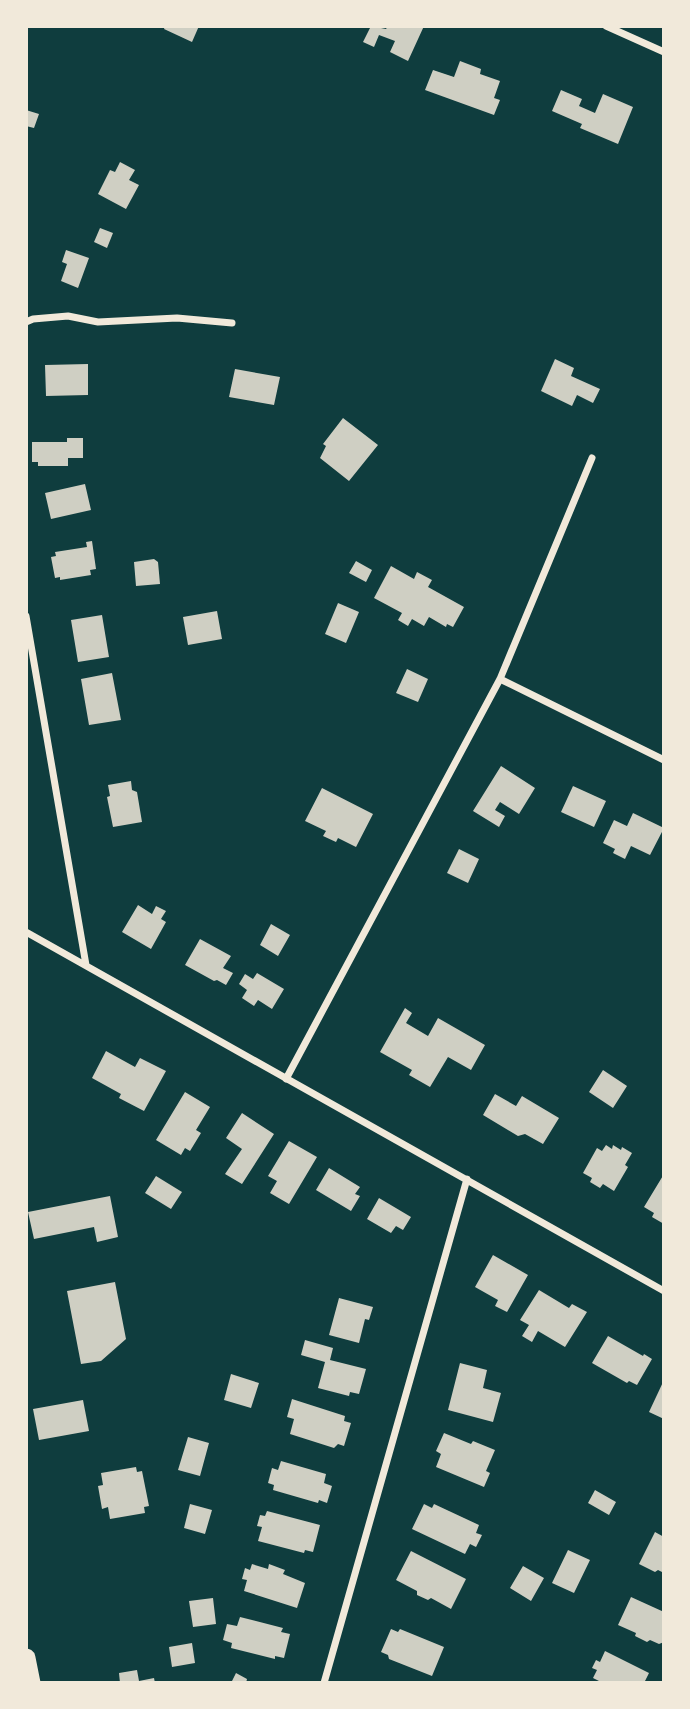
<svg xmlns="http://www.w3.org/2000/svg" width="690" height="1709" viewBox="0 0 690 1709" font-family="'Golos Text',sans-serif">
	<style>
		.building { fill: #cfcfc3 }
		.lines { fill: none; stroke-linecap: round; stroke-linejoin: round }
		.minor { stroke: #f1e9da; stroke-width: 7 }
		.trunk { stroke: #f1e9da; stroke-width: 19 }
	</style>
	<rect width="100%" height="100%" fill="#0f3d3e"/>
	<path class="building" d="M165 26H199L192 42 164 29Z
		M371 26 386 29 388 26H424L408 61 390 52 395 41 379 35 374 47 363 42Z
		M460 61 481 69 480 74 500 81 494 98 500 100 494 115 425 90 433 70 454 77Z
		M561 90 582 99 579 106 595 113 603 94 633 107 618 144 580 128 582 124 552 111Z
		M26 110 39 114 34 128 26 126Z
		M120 162 135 170 129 180 139 185 126 209 98 194 110 170 115 172Z
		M100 228 113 233 107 248 94 242Z
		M66 250 89 258 78 288 61 281 67 264 62 262Z
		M555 359 574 368 571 376 600 389 593 403 577 395 572 406 541 391Z
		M88 364V395L46 396 45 365Z
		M235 369 280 377 274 405 229 397Z
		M343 418 378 445 349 481 320 458 326 446 323 444Z
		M67 438H83V458H68V466H38V462H32V442H67Z
		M85 484 91 510 51 519 45 493Z
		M92 541 96 569 90 570 91 575 60 580V577L55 578 51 557 56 556 55 552 87 547 86 542Z
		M154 559 158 562 160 584 136 586 134 562Z
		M356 561 372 570 366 582 349 573Z
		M391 566 414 579 417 572 432 580 428 587 464 607 453 627 447 624 446 627 429 617 424 626 412 619 408 626 398 620 402 613 374 598Z
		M338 603 359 612 346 643 325 634Z
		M217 611 222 639 188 645 183 617Z
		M102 615 109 657 78 662 71 620Z
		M407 669 428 679 418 702 396 693Z
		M112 673 121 720 89 725 81 679Z
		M501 766 535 788 519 814 500 802 495 810 505 816 499 827 473 811Z
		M131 781 132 790 137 792 142 822 113 827 107 797 110 796 108 785Z
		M573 786 606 801 594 827 561 812Z
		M322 788 373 814 356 847 338 838 336 842 323 836 326 831 305 821Z
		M633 813 664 828 650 855 631 846 625 859 613 853 615 849 603 843 614 820 627 826Z
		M459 849 479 859 468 883 447 873Z
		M138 905 152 914 156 906 166 911 161 919 166 922 151 949 122 932Z
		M271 924 290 935 278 956 260 945Z
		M200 939 231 956 223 968 233 973 226 985 217 980 214 981 185 965Z
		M257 973 284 989 272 1009 258 1000 254 1006 242 998 247 990 239 984 245 974 253 979Z
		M405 1008 412 1013 406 1023 428 1036 438 1018 485 1045 471 1070 448 1057 430 1087 409 1075 412 1070 380 1052Z
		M106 1051 135 1067 140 1058 166 1071 144 1111 119 1098 121 1094 92 1078Z
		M603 1070 627 1086 613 1108 589 1092Z
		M185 1092 210 1107 196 1130 201 1133 190 1151 185 1148 181 1155 156 1140Z
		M495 1094 516 1106 522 1096 559 1118 543 1144 525 1134 518 1136 483 1115Z
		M242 1113 274 1134 242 1184 225 1174 242 1149 226 1138Z
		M289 1141 317 1157 289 1204 270 1193 277 1181 268 1176Z
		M606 1145 612 1149 613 1145 621 1150 622 1147 632 1153 625 1165 628 1167 614 1191 603 1184 600 1188 590 1182 592 1178 583 1173 597 1148 602 1151Z
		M329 1168 360 1187 355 1194 360 1196 351 1211 316 1190Z
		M664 1174V1224L652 1217 654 1213 644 1207Z
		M156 1176 182 1192 171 1209 145 1193Z
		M110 1196 118 1237 97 1242 94 1227 34 1239 28 1212Z
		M379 1198 411 1217 403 1230 396 1226 391 1233 367 1219Z
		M493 1255 528 1275 507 1312 495 1306 498 1300 475 1287Z
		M115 1282 126 1339 101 1361 81 1364 67 1291Z
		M539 1290 569 1308 572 1304 587 1312 565 1347 538 1331 532 1342 522 1336 529 1325 520 1320Z
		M339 1298 373 1307 369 1320 365 1319 359 1343 329 1335Z
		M608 1336 643 1356 644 1354 652 1359 637 1385 629 1381 627 1383 592 1363Z
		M305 1340 333 1348 330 1360 366 1369 359 1394 350 1392 349 1396 318 1388 325 1362 301 1355Z
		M460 1363 487 1370 483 1388 501 1393 493 1422 448 1410Z
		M231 1374 259 1383 251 1408 224 1400Z
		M664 1380V1419L649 1412Z
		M292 1399 345 1416 344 1421 351 1423 344 1446 338 1444 334 1448 290 1434 294 1419 287 1417Z
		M83 1400 89 1431 39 1440 33 1409Z
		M444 1433 471 1444 473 1441 495 1450 486 1471 490 1473 484 1487 436 1467 441 1454 436 1451Z
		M188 1437 209 1443 200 1476 178 1470Z
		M281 1461 326 1474 324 1483 332 1486 327 1503 319 1500 318 1503 273 1490 274 1485 268 1483 272 1468 278 1470Z
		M136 1467 137 1472 142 1471 149 1506 144 1507 145 1513 110 1519 108 1507 102 1509 98 1486 103 1485 101 1473Z
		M595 1490 616 1502 609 1515 588 1503Z
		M190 1504 212 1510 205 1534 184 1528Z
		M424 1504 432 1508 434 1504 479 1525 476 1533 482 1535 476 1547 470 1544 465 1554 412 1529Z
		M267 1511 320 1525 313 1552 305 1550 304 1553 258 1541 262 1527 257 1526 260 1515 265 1516Z
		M655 1532 664 1537V1573L658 1570 655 1572 639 1564Z
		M568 1550 590 1560 574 1593 552 1583Z
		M411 1551 466 1579 451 1609 431 1598 428 1600 417 1595V1591L396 1580Z
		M252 1564 268 1569 269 1564 285 1570 283 1574 305 1583 297 1608 244 1591 247 1580 242 1579 245 1568 250 1570Z
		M523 1566 544 1578 531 1601 510 1588Z
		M631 1597 664 1612V1642L659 1644 650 1640 647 1642 635 1636 636 1633 618 1625Z
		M213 1598 216 1624 193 1627 189 1601Z
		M240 1617 283 1628 281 1632 290 1634 284 1658 275 1656V1659L231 1648 232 1643 223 1640 227 1624 237 1626Z
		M391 1629 398 1632 400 1629 444 1647 432 1676 389 1659 388 1655 381 1652Z
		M192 1643 195 1663 172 1667 169 1647Z
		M605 1651 649 1673 644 1683H603L593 1678 597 1670 592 1668 596 1660 600 1662Z
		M137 1670 139 1681 154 1678 155 1683H120L119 1673Z
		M236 1673 247 1679 246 1683H231Z"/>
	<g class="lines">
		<path class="minor" d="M606 26 664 52
			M26 322 33 319 68 316 98 322 177 318 232 323
			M26 616 86 965
			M500 679 664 760
			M26 932 664 1291
			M286 1079 500 679 592 458
			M324 1683 467 1179"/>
		<path class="trunk" d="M26 1658 31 1683"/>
	</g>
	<rect width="690" height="1709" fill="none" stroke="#f1e9da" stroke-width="56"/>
</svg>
